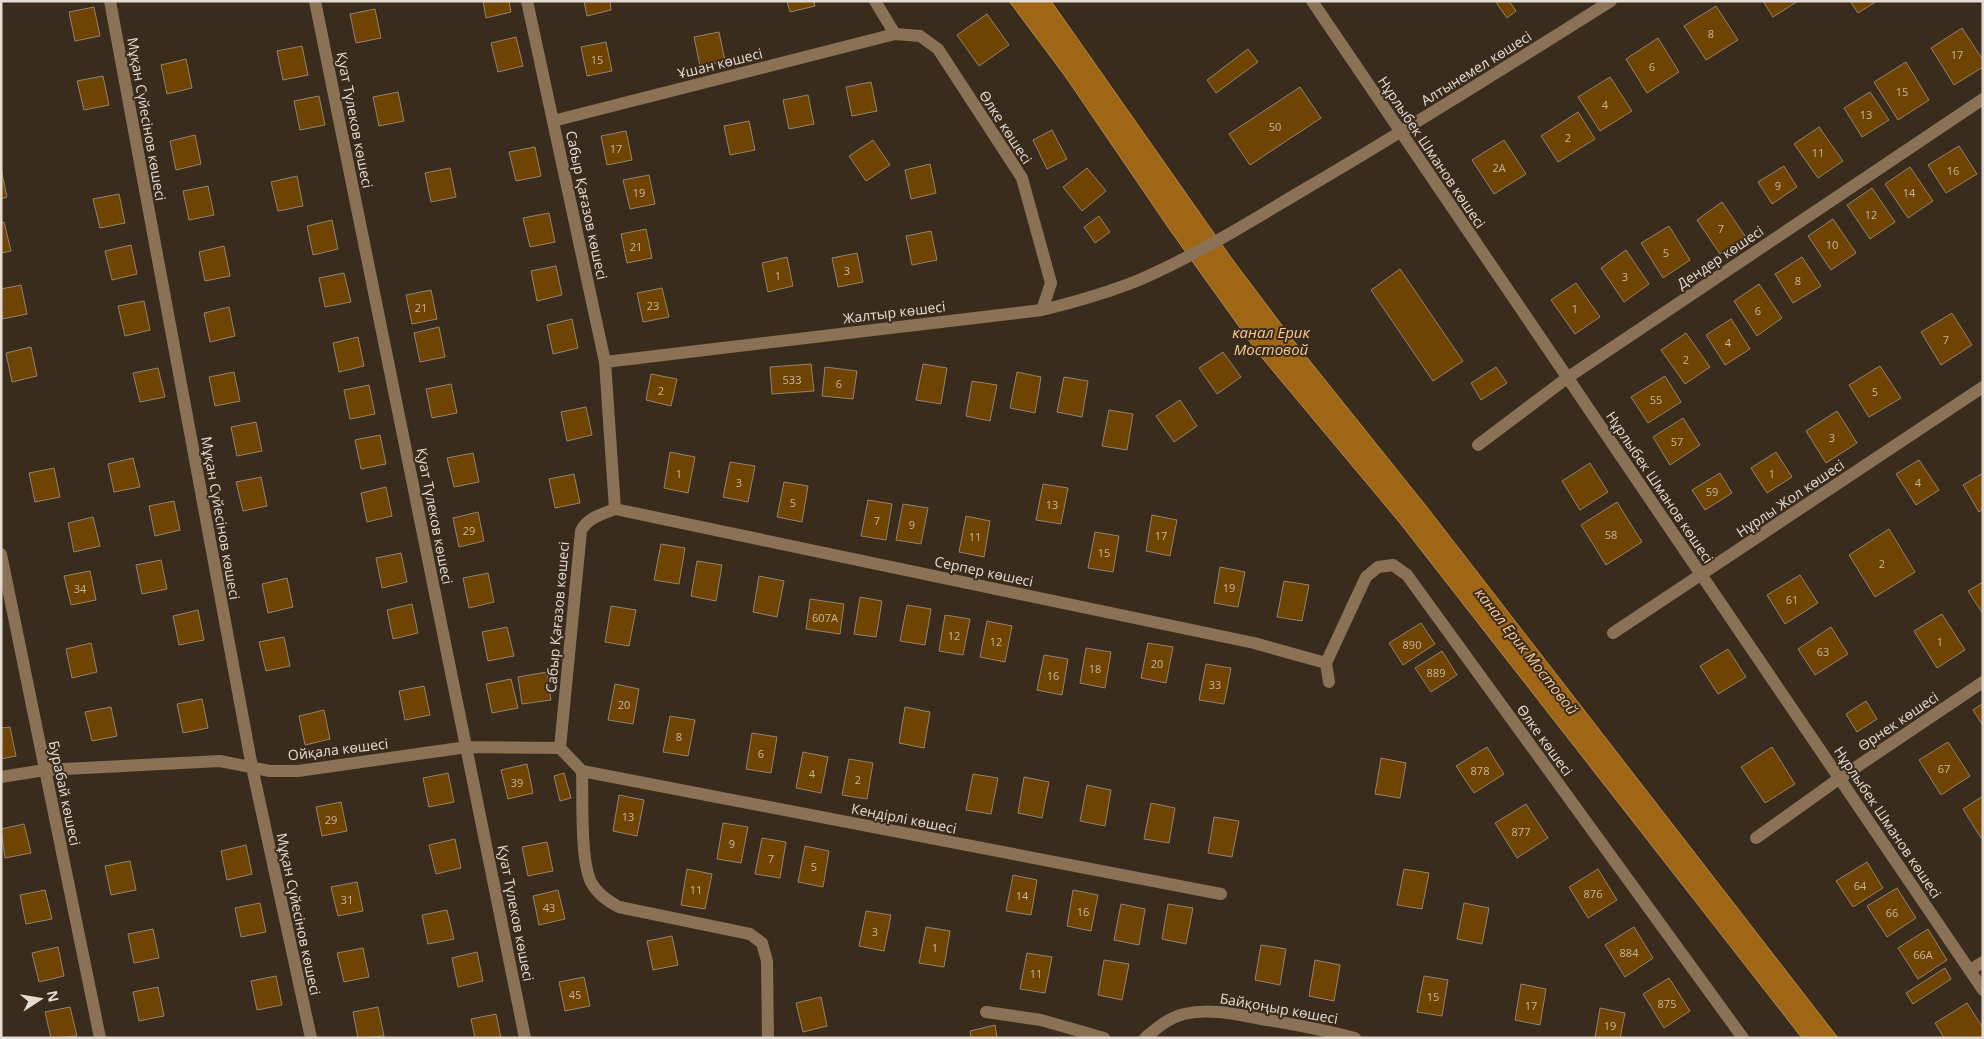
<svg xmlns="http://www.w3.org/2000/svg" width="1984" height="1039" viewBox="0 0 1984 1039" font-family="'Open Sans',sans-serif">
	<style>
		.water { fill: #9f6615; stroke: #b4894e }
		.building { fill: #6f4403; stroke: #928270 }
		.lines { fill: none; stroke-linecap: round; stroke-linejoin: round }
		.minor { stroke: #8b7155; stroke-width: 12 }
		.labels { text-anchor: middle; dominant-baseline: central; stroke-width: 4; stroke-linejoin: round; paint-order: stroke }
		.number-label { font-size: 11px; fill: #c8b69f }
		.street-label { font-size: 14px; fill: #e5dcd3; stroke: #3a2c1d }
		.water-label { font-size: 15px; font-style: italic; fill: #f9c995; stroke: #3a2c1d }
	</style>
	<rect width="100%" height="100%" fill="#3a2c1d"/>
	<path class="water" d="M1009 1H1051L1232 259 1293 340 1426 506 1838 1038H1802L1400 523 1258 353 1170 230 1065 76Z"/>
	<path class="building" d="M483 1H509L511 12 486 18Z
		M584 1H610L611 10 587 16Z
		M787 1H814L815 6 790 12Z
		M1495 1H1509L1516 11 1507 18Z
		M1763 1H1798L1773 17Z
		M1850 1H1877L1858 13Z
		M1716 6 1738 40 1706 60 1684 26Z
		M94 7 100 36 75 41 69 12Z
		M375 9 381 38 356 43 350 14Z
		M987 14 1009 45 979 66 957 35Z
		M1962 28 1983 60V67L1954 85 1931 48Z
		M719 32 725 61 700 66 694 37Z
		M516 37 523 66 498 72 491 43Z
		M1658 38 1679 72 1647 93 1626 59Z
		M606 42 612 71 587 76 581 47Z
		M302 46 308 75 283 80 277 51Z
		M1248 49 1258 62 1216 93 1207 80Z
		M186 59 192 88 167 94 161 65Z
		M1906 62 1929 100 1898 120 1874 82Z
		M103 76 109 105 84 110 77 81Z
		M1610 77 1632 111 1600 131 1578 97Z
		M871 82 877 111 852 116 846 87Z
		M1300 87 1321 118 1250 165 1229 134Z
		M398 92 404 121 379 126 373 97Z
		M1870 92 1889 120 1862 137 1844 108Z
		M808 95 814 124 789 129 783 100Z
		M319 96 325 125 300 130 294 101Z
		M1578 112 1595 139 1558 162 1541 136Z
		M749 121 755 150 730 155 724 126Z
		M1819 127 1843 161 1818 178 1794 144Z
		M1052 130 1067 159 1047 169 1033 140Z
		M626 131 632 160 607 165 601 136Z
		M195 135 201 164 176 170 170 141Z
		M873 140 890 165 866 181 849 156Z
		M1504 140 1526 174 1494 194 1472 160Z
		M1959 146 1977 174 1946 193 1928 165Z
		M535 147 541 176 516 181 509 152Z
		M930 164 936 193 911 199 905 170Z
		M1784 166 1797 187 1772 204 1758 182Z
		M1910 167 1933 201 1908 218 1885 184Z
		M450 168 456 197 431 202 425 173Z
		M1087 168 1106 191 1082 211 1063 187Z
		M1 169 7 197 1 199Z
		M649 175 655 204 630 209 623 180Z
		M297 176 303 206 278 211 271 182Z
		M208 186 214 215 189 220 183 191Z
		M1872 188 1895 222 1870 239 1847 205Z
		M119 194 125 223 100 228 93 199Z
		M1722 202 1745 236 1720 254 1697 220Z
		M549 213 555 242 530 247 523 218Z
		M1099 216 1110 232 1095 243 1084 227Z
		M1833 219 1856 253 1831 270 1808 236Z
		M332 220 338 249 313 255 307 226Z
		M4 222 11 251 1 253V223Z
		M1669 226 1690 260 1663 278 1641 243Z
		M646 229 652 258 627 263 621 234Z
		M931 231 937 260 912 265 906 236Z
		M131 245 137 274 112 280 105 251Z
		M224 246 230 276 205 281 199 252Z
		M1626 250 1649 284 1624 302 1601 268Z
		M857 253 863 282 838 287 832 258Z
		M787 257 793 286 768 292 762 263Z
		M1802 257 1821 286 1793 303 1775 274Z
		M556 266 562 295 537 301 531 271Z
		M1400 269 1463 361 1433 381 1371 290Z
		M344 273 351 302 325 307 319 278Z
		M1576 283 1600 317 1575 334 1551 300Z
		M1759 284 1782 318 1757 336 1734 301Z
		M21 285 27 314 2 319 1 289Z
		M662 288 669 317 643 322 637 293Z
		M431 290 437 319 412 324 406 295Z
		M144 301 150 330 125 336 118 306Z
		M229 307 235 336 210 342 204 313Z
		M1952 313 1972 345 1941 365 1921 332Z
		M572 319 578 348 553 354 547 325Z
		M1731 319 1750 349 1725 365 1706 335Z
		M439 327 445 357 420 362 414 333Z
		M1686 333 1710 367 1685 384 1661 350Z
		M358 337 364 366 339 372 333 343Z
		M31 347 37 376 12 382 6 353Z
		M1223 352 1241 377 1217 394 1199 368Z
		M811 364 814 391 772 394 770 367Z
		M923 364 947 368 941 404 916 400Z
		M1880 366 1901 398 1869 417 1849 385Z
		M825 367 857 371 853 399 822 396Z
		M1496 367 1507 383 1481 400 1471 383Z
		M158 368 165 397 140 402 133 373Z
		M234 372 240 401 215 406 209 377Z
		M1017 372 1041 377 1035 413 1010 408Z
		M651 374 677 379 671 406 646 400Z
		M1665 376 1681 402 1648 423 1631 397Z
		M1064 377 1088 381 1082 417 1057 412Z
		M972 381 997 385 990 421 966 416Z
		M451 384 457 413 432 418 426 389Z
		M369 385 375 414 350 419 344 390Z
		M1180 400 1197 426 1174 442 1156 416Z
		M586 407 592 435 567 441 561 412Z
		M1109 410 1133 414 1127 450 1102 446Z
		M1837 411 1857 443 1826 463 1806 431Z
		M1683 418 1700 445 1670 465 1653 437Z
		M256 422 262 451 237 456 231 427Z
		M380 435 386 464 361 469 355 440Z
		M670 452 695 457 688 493 664 488Z
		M1776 452 1792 477 1767 493 1751 468Z
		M473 453 479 482 454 487 447 458Z
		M133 458 140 487 114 492 108 464Z
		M1919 460 1939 490 1916 505 1896 474Z
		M730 462 755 466 748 502 723 497Z
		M1590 463 1608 492 1580 510 1562 481Z
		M54 468 60 497 35 502 29 473Z
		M1720 473 1732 493 1705 510 1692 490Z
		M1983 473V509L1979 512 1963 485Z
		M574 474 580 503 555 508 549 479Z
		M261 477 267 506 243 511 236 482Z
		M784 482 808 486 802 522 777 517Z
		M1043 484 1068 488 1061 524 1036 520Z
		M386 487 392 516 367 522 361 493Z
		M868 500 892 504 886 540 861 536Z
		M174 501 180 530 155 536 149 506Z
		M1617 502 1642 542 1606 565 1581 525Z
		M903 504 928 508 921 544 896 540Z
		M478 512 484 541 459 547 453 518Z
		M1152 515 1177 520 1170 556 1146 551Z
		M966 516 990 521 984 557 959 552Z
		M93 517 100 546 74 552 68 523Z
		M1889 529 1915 572 1875 597 1849 555Z
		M1095 532 1119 536 1113 572 1088 568Z
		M661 544 685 548 679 584 654 580Z
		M401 553 407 582 382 588 376 558Z
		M161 560 167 589 142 594 136 565Z
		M697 561 722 565 716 601 691 596Z
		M1220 567 1245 572 1238 607 1214 603Z
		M90 571 96 600 71 605 64 576Z
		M488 573 494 602 469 608 463 578Z
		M1800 575 1818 603 1785 624 1767 595Z
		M759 576 784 581 777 617 753 612Z
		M287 578 293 607 268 613 262 584Z
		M1284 581 1309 585 1302 621 1277 617Z
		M1983 582V614L1968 591Z
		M860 597 882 601 876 637 854 634Z
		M810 599 844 604 840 634 806 629Z
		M412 604 418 633 393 639 387 610Z
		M907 605 931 609 925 645 900 641Z
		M611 606 636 610 629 646 605 642Z
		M198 610 204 640 179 645 173 616Z
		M1942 614 1965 650 1937 668 1914 631Z
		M945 615 970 619 963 655 939 651Z
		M987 621 1012 626 1005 662 980 657Z
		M1421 623 1435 644 1403 665 1389 643Z
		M507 627 514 656 488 661 482 632Z
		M1831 627 1848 654 1815 675 1798 649Z
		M284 637 290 666 266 671 259 642Z
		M91 643 97 672 72 678 66 649Z
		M1148 643 1173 647 1166 683 1141 678Z
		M1086 648 1111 652 1105 688 1080 683Z
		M1728 649 1746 677 1718 694 1700 666Z
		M1442 651 1457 675 1431 692 1415 668Z
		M1044 655 1068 659 1062 695 1037 690Z
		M1206 664 1231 668 1224 704 1199 700Z
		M547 672 551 700 522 704 518 677Z
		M511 679 518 708 492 713 486 684Z
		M615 684 639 689 633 724 608 720Z
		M424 686 430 715 405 720 399 691Z
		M202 699 208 728 183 733 177 704Z
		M1866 701 1877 719 1857 732 1846 714Z
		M1983 703V726L1973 710Z
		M111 707 117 736 92 741 85 712Z
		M905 707 930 712 924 748 899 743Z
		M324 710 330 739 305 745 299 716Z
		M670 716 695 720 688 756 663 752Z
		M10 727 16 756 1 759V728Z
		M752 733 777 737 771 773 746 769Z
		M1948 742 1970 776 1941 795 1919 760Z
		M1487 747 1504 774 1474 793 1456 766Z
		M1772 747 1795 784 1765 803 1741 767Z
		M803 752 828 757 821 793 796 788Z
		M1381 758 1406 763 1400 798 1375 794Z
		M849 759 873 763 867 799 842 795Z
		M527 764 533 793 508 799 501 770Z
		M448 773 454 802 429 807 423 778Z
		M564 773 571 798 560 801 554 776Z
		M973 774 998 778 991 814 966 810Z
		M1024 777 1049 782 1042 818 1018 813Z
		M1087 785 1111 790 1105 826 1080 821Z
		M619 795 644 800 637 836 613 831Z
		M1983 796V836L1981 838 1963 809Z
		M341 802 347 831 322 836 316 807Z
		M1151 803 1175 808 1169 843 1144 839Z
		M1526 804 1548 838 1517 858 1495 823Z
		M1214 817 1239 821 1232 857 1208 853Z
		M723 823 748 827 741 863 717 859Z
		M24 824 31 853 5 858 1 829Z
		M762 838 786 842 780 878 755 874Z
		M455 839 461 868 436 874 429 845Z
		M547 842 553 871 528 876 522 847Z
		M246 845 252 874 227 880 221 851Z
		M805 846 829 851 823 887 798 882Z
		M130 861 136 890 111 895 105 866Z
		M1867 862 1883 888 1853 907 1836 881Z
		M687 869 712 874 705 909 681 905Z
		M1404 869 1429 873 1422 909 1397 905Z
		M1598 869 1617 900 1588 918 1569 887Z
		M1013 875 1037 880 1031 915 1006 911Z
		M357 882 363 911 338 916 331 887Z
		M1897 888 1916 918 1887 937 1867 906Z
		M45 890 52 919 26 924 20 895Z
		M558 890 565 919 539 925 533 896Z
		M1073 890 1098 895 1091 931 1067 926Z
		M260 903 266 932 241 937 235 908Z
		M1464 903 1489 908 1482 944 1457 939Z
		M1121 904 1145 909 1139 945 1114 940Z
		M1168 904 1193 908 1186 944 1162 939Z
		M447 910 454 939 428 944 422 915Z
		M866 911 891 915 884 951 859 946Z
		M926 927 950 931 944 967 919 963Z
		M1634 927 1653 958 1625 977 1605 945Z
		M153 929 159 958 134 963 128 934Z
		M1928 929 1947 960 1918 979 1898 948Z
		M672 936 678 965 653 970 647 941Z
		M1261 945 1286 949 1280 985 1255 980Z
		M58 947 64 976 39 982 32 953Z
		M363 948 369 977 344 982 337 953Z
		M477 952 483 981 458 987 452 958Z
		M1027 953 1052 957 1045 993 1020 989Z
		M1104 960 1129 964 1122 1000 1098 995Z
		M1315 960 1340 965 1334 1001 1309 996Z
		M1945 968 1951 979 1913 1004 1906 993Z
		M276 976 282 1005 257 1010 251 981Z
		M1424 976 1448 980 1442 1016 1417 1012Z
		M584 977 590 1006 565 1011 559 982Z
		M1669 978 1690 1011 1664 1028 1643 994Z
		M1521 984 1546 989 1540 1025 1515 1020Z
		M158 987 164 1016 139 1021 133 992Z
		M821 997 827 1026 803 1032 796 1003Z
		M1967 1003 1983 1028V1038H1944L1935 1023Z
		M70 1007 77 1036 51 1038 45 1012Z
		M378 1007 384 1036 358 1038 353 1012Z
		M1600 1008 1625 1013 1620 1038H1595Z
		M496 1014 501 1038H475L471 1019Z
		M995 1025 997 1038H971L970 1031Z"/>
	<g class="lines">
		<path class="minor" d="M110 1 252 767 311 1038
			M315 1 525 1038
			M527 1 605 362 615 509C602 514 587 518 581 531L560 748 582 771C583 799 580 859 591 882 597 894 608 901 619 907L750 934 762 943 767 961 768 1038
			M875 1 895 34 920 36 938 49 1022 178 1051 283 1042 310
			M1312 1 1983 990
			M553 121 895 34
			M605 362 1042 310C1075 302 1107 293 1139 280 1197 255 1251 221 1305 189 1408 129 1509 65 1611 1
			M1478 445 1567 378 1983 99
			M615 509 1254 643 1326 663 1329 682
			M1 554 100 1038
			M1613 633 1983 387
			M1326 663 1366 577 1378 567 1393 565 1407 575 1743 1038
			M582 771 1221 894
			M1 777 45 770 220 761 270 771H298L467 747 560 748
			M1756 838 1840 778 1983 682
			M1970 970 1983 962
			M986 1012 1041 1020 1104 1038
			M1145 1038C1157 1028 1168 1018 1184 1014 1210 1008 1235 1014 1261 1019 1293 1024 1324 1030 1355 1038"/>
	</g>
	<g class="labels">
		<g class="number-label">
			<text x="1711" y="33">8</text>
			<text x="1957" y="54">17</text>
			<text x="597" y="59">15</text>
			<text x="1652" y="66">6</text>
			<text x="1902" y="91">15</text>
			<text x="1605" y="104">4</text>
			<text x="1866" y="114">13</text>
			<text x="1275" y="126">50</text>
			<text x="1568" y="137">2</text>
			<text x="616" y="148">17</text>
			<text x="1818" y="152">11</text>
			<text x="1499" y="167">2А</text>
			<text x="1953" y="170">16</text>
			<text x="1778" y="185">9</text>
			<text x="639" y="192">19</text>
			<text x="1909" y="192">14</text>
			<text x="1871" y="214">12</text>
			<text x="1721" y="228">7</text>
			<text x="1832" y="244">10</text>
			<text x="636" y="246">21</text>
			<text x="1666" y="252">5</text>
			<text x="847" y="270">3</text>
			<text x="778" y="275">1</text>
			<text x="1625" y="276">3</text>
			<text x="1798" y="280">8</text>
			<text x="653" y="305">23</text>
			<text x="421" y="307">21</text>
			<text x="1575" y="308">1</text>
			<text x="1758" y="310">6</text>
			<text x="1946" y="339">7</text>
			<text x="1728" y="342">4</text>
			<text x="1686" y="359">2</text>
			<text x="792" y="379">533</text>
			<text x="839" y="383">6</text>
			<text x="661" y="390">2</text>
			<text x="1875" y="391">5</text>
			<text x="1656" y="399">55</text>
			<text x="1832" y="437">3</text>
			<text x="1677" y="441">57</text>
			<text x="679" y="473">1</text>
			<text x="1772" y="473">1</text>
			<text x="739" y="482">3</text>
			<text x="1918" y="482">4</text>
			<text x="1712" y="491">59</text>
			<text x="793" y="502">5</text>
			<text x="1052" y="504">13</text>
			<text x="877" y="520">7</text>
			<text x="912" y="524">9</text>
			<text x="469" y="530">29</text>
			<text x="1611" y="534">58</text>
			<text x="1161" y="535">17</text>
			<text x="975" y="536">11</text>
			<text x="1104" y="552">15</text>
			<text x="1882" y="563">2</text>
			<text x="1229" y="587">19</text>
			<text x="80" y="588">34</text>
			<text x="1792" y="599">61</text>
			<text x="825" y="617">607А</text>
			<text x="954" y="635">12</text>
			<text x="996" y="641">12</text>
			<text x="1940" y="641">1</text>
			<text x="1412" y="644">890</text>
			<text x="1823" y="651">63</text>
			<text x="1157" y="663">20</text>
			<text x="1095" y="668">18</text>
			<text x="1436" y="672">889</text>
			<text x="1053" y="675">16</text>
			<text x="1215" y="684">33</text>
			<text x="624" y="704">20</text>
			<text x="679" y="736">8</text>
			<text x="761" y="753">6</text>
			<text x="1944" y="768">67</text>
			<text x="1480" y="770">878</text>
			<text x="812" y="773">4</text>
			<text x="858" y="779">2</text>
			<text x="517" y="782">39</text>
			<text x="628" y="816">13</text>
			<text x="331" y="819">29</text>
			<text x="1521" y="831">877</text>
			<text x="732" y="843">9</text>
			<text x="771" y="858">7</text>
			<text x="814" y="866">5</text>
			<text x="1860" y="885">64</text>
			<text x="696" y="889">11</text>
			<text x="1593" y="893">876</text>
			<text x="1022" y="895">14</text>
			<text x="347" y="899">31</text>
			<text x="549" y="907">43</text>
			<text x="1083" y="911">16</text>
			<text x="1892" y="912">66</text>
			<text x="875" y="931">3</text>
			<text x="935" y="947">1</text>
			<text x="1629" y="952">884</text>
			<text x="1923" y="954">66А</text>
			<text x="1036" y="973">11</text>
			<text x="575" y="994">45</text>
			<text x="1433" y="996">15</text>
			<text x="1667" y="1003">875</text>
			<text x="1531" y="1005">17</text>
			<text x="1610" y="1025">19</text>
		</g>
		<g class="street-label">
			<text transform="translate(720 63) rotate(-14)">Ұшан көшесі</text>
			<text transform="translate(1476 68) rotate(-32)">Алтынемел көшесі</text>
			<text transform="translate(147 119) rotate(80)">Мұқан Сүйесінов көшесі</text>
			<text transform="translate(355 120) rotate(79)">Қуат Түлеков көшесі</text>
			<text transform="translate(1006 127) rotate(57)">Өлке көшесі</text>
			<text transform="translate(1432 152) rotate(56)">Нұрлыбек Шманов көшесі</text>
			<text transform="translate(587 205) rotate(78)">Сабыр Қағазов көшесі</text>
			<text transform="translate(1720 257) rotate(-34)">Дендер көшесі</text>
			<text transform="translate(894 312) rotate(-7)">Жалтыр көшесі</text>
			<text transform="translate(1660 487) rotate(56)">Нұрлыбек Шманов көшесі</text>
			<text transform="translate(1790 498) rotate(-34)">Нұрлы Жол көшесі</text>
			<text transform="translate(435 516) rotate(79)">Қуат Түлеков көшесі</text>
			<text transform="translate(221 518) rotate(80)">Мұқан Сүйесінов көшесі</text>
			<text transform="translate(984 571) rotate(12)">Серпер көшесі</text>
			<text transform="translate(557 617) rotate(-85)">Сабыр Қағазов көшесі</text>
			<text transform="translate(1898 721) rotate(-34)">Өрнек көшесі</text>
			<text transform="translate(1545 740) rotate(54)">Өлке көшесі</text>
			<text transform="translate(338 749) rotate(-7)">Ойқала көшесі</text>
			<text transform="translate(65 793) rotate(78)">Бурабай көшесi</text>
			<text transform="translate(904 818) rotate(11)">Кендірлі көшесі</text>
			<text transform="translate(1888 822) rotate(56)">Нұрлыбек Шманов көшесі</text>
			<text transform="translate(516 913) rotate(79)">Қуат Түлеков көшесі</text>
			<text transform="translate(299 914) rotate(78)">Мұқан Сүйесінов көшесі</text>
			<text transform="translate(1279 1008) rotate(10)">Байқоңыр көшесi</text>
		</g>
		<g class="water-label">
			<text x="1271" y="332">канал Ерик<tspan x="1271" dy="17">Мостовой</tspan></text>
			<text transform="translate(1527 651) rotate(52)">канал Ерик Мостовой</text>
		</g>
	</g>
	<rect width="1984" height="1039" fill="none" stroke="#e5dcd3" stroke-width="5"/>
	<g transform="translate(40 999) rotate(78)" stroke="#3a2c1d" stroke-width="4" paint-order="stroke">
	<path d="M0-4L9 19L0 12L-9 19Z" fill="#e5dcd3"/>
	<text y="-8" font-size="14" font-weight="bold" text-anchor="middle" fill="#e5dcd3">N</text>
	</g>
</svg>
